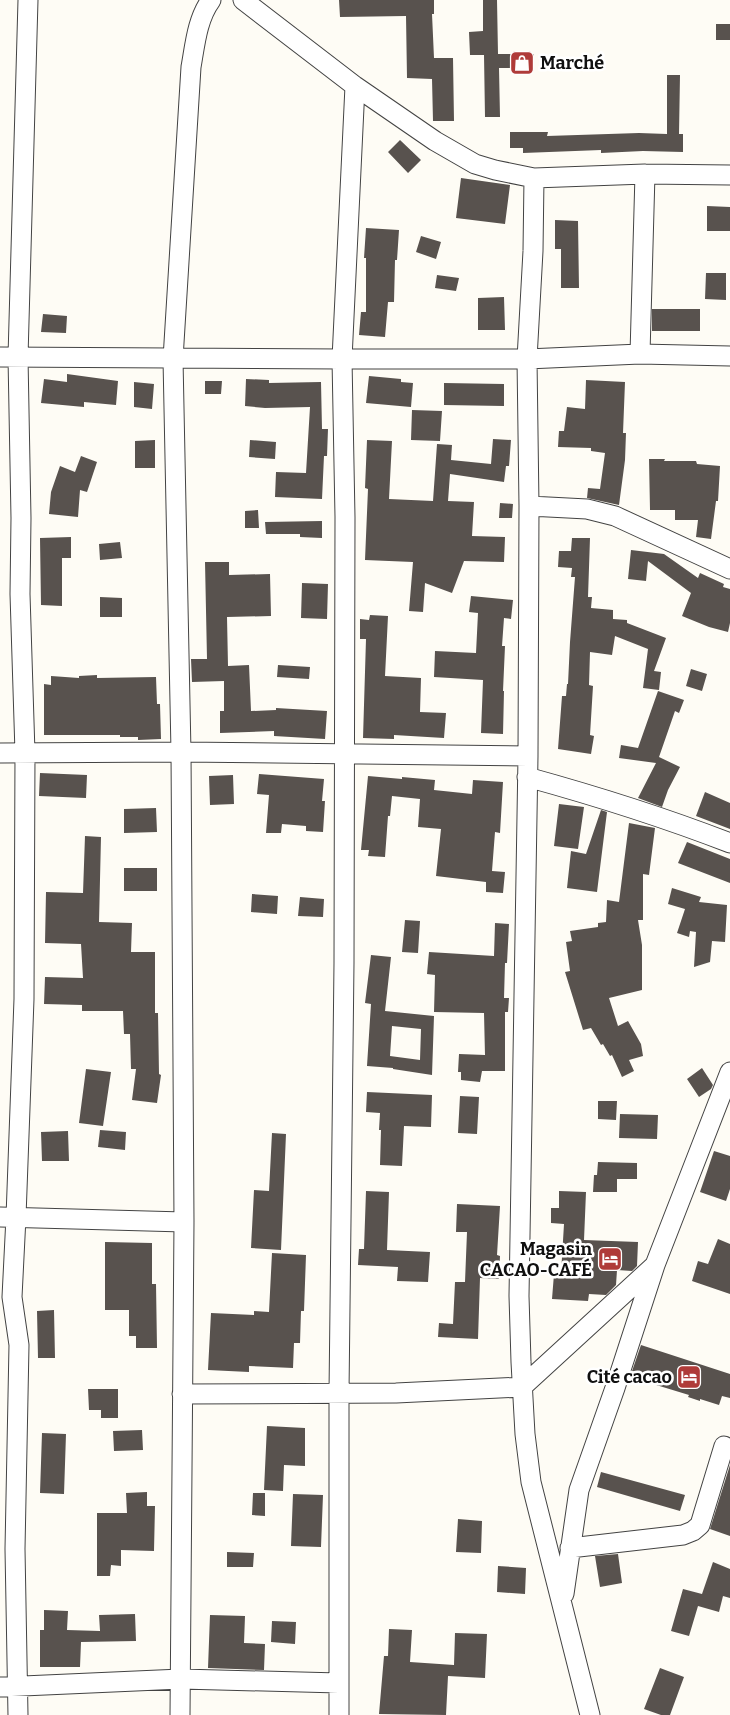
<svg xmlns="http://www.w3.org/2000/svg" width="730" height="1715" viewBox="0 0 730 1715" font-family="Bitter,serif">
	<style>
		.building { fill: #58524e; fill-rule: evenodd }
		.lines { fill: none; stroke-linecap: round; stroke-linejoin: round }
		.street-casing { stroke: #434343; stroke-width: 21 }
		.street { stroke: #fff; stroke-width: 19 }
		.labels { text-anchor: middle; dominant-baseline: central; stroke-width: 5; stroke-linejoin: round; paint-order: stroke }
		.poi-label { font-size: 18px; font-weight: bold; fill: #101010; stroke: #fff; text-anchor: end }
	</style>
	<rect width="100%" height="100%" fill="#fefcf5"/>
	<path class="building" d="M339 0H434V14H432L434 58H453L454 121H433L432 79 407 78 406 16 340 17Z
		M483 0H497L498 54H534V68H499L500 117H485L484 55H470L469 32 483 31Z
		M716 24H730V40H716Z
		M667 75H680L679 134H683V152L643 151 601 153V150L523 153V148H510V132H548L547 136 639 133 667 134Z
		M400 140 421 160 408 173 388 152Z
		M461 178 510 185 505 224 456 218Z
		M707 206 730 207V231H707Z
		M555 220 578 221 579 288H561V249H555Z
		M366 228 399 230 397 260H395L394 302H388L385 337 359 335 361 312H366V258H364Z
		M421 236 441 242 436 259 416 252Z
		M706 273H726V300L705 299Z
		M437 275 459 278 456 291 435 288Z
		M504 297 505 330H478V298Z
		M652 309H700V331H652Z
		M43 314 67 316 66 333 41 332Z
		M67 374 118 381 116 405 84 402V407L41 403 44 379 67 382Z
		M369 376 401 379V382L413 383 411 407 366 403Z
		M246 379 269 380V383L321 382 322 429H328L327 456H324L322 499 275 497 276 472 306 473 310 407 265 408 245 406Z
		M586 380 625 382 623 433H626L625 460 619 505 587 498 588 488 600 489 605 453 591 451V448L558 447 559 431H564L567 407 585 409Z
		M205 381H222L221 394H205Z
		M134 382 154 384 152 409 134 407Z
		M444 383 504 384V406L444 405Z
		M412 410 442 411 440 441 411 440Z
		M493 439 511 440 509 466H506L504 482 450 474 448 501 474 502 472 536 505 537 504 562 464 561 452 593 425 583 423 612 409 611 413 562 365 560 368 489 365 488 367 440 392 441 389 499 433 501 437 444 452 445 451 460 491 464Z
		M155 440V468H135V441Z
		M250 440 276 442 275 459 249 457Z
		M81 456 97 462 87 492 80 490 78 517 49 514 51 492 60 466 75 472Z
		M649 459H665L664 461H696L697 464 720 466 718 501H716L711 539 696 537 698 520H675V510H650Z
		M500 503 513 504 512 518H499Z
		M258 510 259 528H245V511Z
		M322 521V538L300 537V534H266L265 522Z
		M71 537V558H62V606L41 605 40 538Z
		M572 538H590L588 597H592L591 608 613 610V619L627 620V623L666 638 654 671 661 672 659 690 643 688 648 649 615 636 612 655 590 652 589 685 593 686 590 735 594 736 591 754 558 749 562 696H566L567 684H568L570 642 575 577H571L572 568 558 567 559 551H571Z
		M120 542 122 558 100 560 99 544Z
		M631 550 664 554 698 578 700 573 724 584 723 587 730 589V623L728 632 709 627 682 616 691 593 648 561 646 581 628 579Z
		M205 562H229V575L270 574 271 616 227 617 228 666 249 665 251 711 276 710V708L327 711 325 739 274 736V731L220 733V711H224V681L192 682 191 659H207Z
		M302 583 328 584 327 619 301 618Z
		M471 596 513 600 511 619 504 618 502 646H505L503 691H504L503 734 481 733 483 680 434 677 435 651 476 653 478 613 469 612Z
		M100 597 122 598V617H100Z
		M370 615 388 616 385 676 421 678 420 712 446 713 444 738 394 735V739L363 738 366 639H360V619L369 620Z
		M278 665 310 667 309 679 277 677Z
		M691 669 707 674 702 691 686 686Z
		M97 675V678L156 677 157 704H160L161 739 138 740V737H120V735H44V684L51 685V676L79 678V676Z
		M658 691 684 700 679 713 675 711 659 757 680 767 668 790 662 807 638 798 656 763 619 758 621 745 638 748Z
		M40 773 87 775 86 798 39 796Z
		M259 774 324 779 322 801H325L323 832 306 831V826L282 824 281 833H266L269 795 257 794Z
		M233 775 234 804 210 805 209 776Z
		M368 776 402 779V777L435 780 434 790 472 794 473 780 503 782 500 833 495 832 492 871 505 872 503 893 486 892V882L436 876 441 829 418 827 420 799 392 796 390 816H388L385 857 368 856 369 850H361Z
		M705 792 730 803V829L696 816Z
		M559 804 584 807 578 849 554 846Z
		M156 808 157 832 124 833V809Z
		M601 810 607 812 597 892 567 888 571 851 586 854Z
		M629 823 655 828 649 875 643 874V920H638L642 945V990L609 998 618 1026 628 1021 641 1044 643 1056 629 1060 634 1071 622 1077 612 1055 610 1056 603 1044 601 1045 591 1028 583 1030 565 972 570 971 566 942 572 941 570 931 598 927V923L606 922 607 900 619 902Z
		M85 836 101 837 99 922 132 923 131 952H155V1013H158L159 1074 161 1075 157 1103 132 1100 136 1069H131L130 1034H124L123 1011H82V1005L44 1004 45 977 83 978 81 944 45 943 46 892 83 893Z
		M687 842 730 859V883L678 863Z
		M124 868H157V891H124Z
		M672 888 701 897 699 902 727 905 725 942 712 941 710 962 694 967 696 932 690 931 689 937 677 933 685 909 668 904Z
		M252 894 278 896 277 914 251 912Z
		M300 897 324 899 323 917 298 916Z
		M405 920 420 921 418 953 402 952Z
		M495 923 509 924 507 963H505L504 998H509L508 1012H505V1071H482L480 1082 461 1080V1072H458L459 1054 485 1055 484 1013 434 1012 435 975 427 974 429 952 494 956Z
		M371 955 391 957 385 1011 434 1016 432 1075 393 1069V1068L367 1066 371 1004 365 1003ZM392 1026 421 1029 420 1060 390 1056Z
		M702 1068 713 1085 711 1089 699 1097 687 1079Z
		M86 1069 111 1072 103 1126 79 1123Z
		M367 1092 432 1095 431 1127 404 1126 402 1166 380 1165 381 1130H379L380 1113 366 1112Z
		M460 1096 479 1097 477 1134 458 1133Z
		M598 1101H617L616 1120 598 1119Z
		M620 1114 658 1115 657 1139 619 1138Z
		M100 1130 126 1132 125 1150 98 1147Z
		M68 1131 69 1161H42L41 1132Z
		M272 1133 286 1134 281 1250 251 1248 254 1190 269 1191Z
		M714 1151 730 1156V1189L726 1201 700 1192Z
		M598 1162 637 1163V1179H617V1192H593L594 1175H597Z
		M366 1191 389 1192 387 1250 430 1252 428 1282 397 1281 398 1267 358 1265 359 1249H364Z
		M559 1191 586 1192 584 1240 638 1242 637 1266 632 1271 617 1270 616 1285 606 1295 589 1294 588 1301 552 1299 554 1274H561L564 1224 551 1223V1208H559Z
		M457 1204 500 1206 497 1255 500 1256 499 1279 480 1278 478 1339 438 1337 439 1323 453 1324 455 1282H465L467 1232H456Z
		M718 1239 730 1244V1294L692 1281 698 1261 708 1264Z
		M105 1242 152 1243V1284H156L157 1348H136V1336H129V1310H105Z
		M272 1253 306 1255 304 1311H301L300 1343H294L293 1368 249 1366V1372L208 1370 211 1313 254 1315V1311L269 1312Z
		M54 1310 55 1358H38L37 1311Z
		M641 1345 730 1374V1398L722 1396 719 1405 700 1399V1401L688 1397 689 1395 630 1377Z
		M88 1389H118V1418H101V1410H89Z
		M267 1426 305 1428V1466L284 1465 283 1491 264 1490Z
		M142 1430 143 1450 114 1451 113 1431Z
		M42 1433 66 1434 64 1494 40 1493Z
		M730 1465V1536L710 1529Z
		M601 1472 685 1495 680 1511 597 1487Z
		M147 1492V1506H155L154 1551 121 1550V1566L111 1565 110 1576H97V1513H127L126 1493Z
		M253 1493H265V1516L252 1515Z
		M293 1494 323 1495 321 1547 291 1546Z
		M458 1519 482 1521 481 1553 456 1552Z
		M227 1552 254 1553 253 1567H227Z
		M618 1554 622 1583 600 1587 595 1556Z
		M713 1562 730 1569V1598L723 1596 719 1612 698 1606 689 1636 671 1631 683 1589 702 1594Z
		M498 1566 526 1568 525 1594 497 1592Z
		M44 1610 68 1611 67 1630 100 1631 99 1615 135 1614 136 1641 81 1642 80 1667H40V1630H44Z
		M210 1615 245 1616 244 1643 265 1644 264 1670 208 1668Z
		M272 1621 296 1622 295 1644 271 1642Z
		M389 1629 412 1630 410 1662 454 1665 455 1633 487 1634 485 1678 448 1676 446 1715 379 1714 384 1656H388Z
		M660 1668 684 1677 670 1715H661L644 1709Z"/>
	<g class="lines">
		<defs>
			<path id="street" d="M243 0 355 86 435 141 475 164 495 170 534 178 645 174 730 175
				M534 178 533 251 527 359 529 506 528 756 519 1296 521 1362 525 1434 531 1482 590 1715
				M640 354 645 174
				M0 357 342 359H527L640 354 730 356
				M529 506 587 509 615 516 730 569
				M0 753 181 752 528 756
				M527 777C596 796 663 817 730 843
				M0 1217 184 1222
				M182 1394 396 1393 522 1387 654 1266
				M570 1548 683 1535 693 1531 700 1525 703 1515 724 1446
				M564 1594 579 1490 615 1388 655 1265 730 1072
				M0 1687 181 1679 339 1683
				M18 1715 15 1549 19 1345 12 1297 16 1217 24 999 25 753 20 594 21 518 18 357 28 0
				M180 1715 184 1222 181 752 173 359 191 67C195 45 197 19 211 0
				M339 1715V1393L344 963 345 517 342 359 355 86"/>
		</defs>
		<use href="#street" class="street-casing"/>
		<use href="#street" class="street"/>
	</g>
	<defs>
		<symbol id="shop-square" viewBox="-11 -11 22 22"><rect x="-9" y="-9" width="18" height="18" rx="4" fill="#af3b39" stroke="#fff"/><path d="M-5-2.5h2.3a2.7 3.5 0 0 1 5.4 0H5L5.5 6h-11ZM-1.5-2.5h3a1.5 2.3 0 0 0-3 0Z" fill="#fff"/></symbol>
		<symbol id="hotel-square" viewBox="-11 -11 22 22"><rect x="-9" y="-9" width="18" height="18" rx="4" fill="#af3b39" stroke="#fff"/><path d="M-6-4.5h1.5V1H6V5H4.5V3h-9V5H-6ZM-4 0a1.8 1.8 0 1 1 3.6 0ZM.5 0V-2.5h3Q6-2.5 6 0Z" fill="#fff"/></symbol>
	</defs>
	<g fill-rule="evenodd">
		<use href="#shop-square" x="508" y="49" width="28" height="28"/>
		<use href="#hotel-square" x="596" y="1245" width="28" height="28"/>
		<use href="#hotel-square" x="675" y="1363" width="28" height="28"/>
	</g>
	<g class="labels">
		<g class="poi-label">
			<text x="540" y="63" text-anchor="start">Marché</text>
			<text x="592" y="1249">Magasin<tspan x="592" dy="21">CACAO-CAFÉ</tspan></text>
			<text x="672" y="1377">Cité cacao</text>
		</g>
	</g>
</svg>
